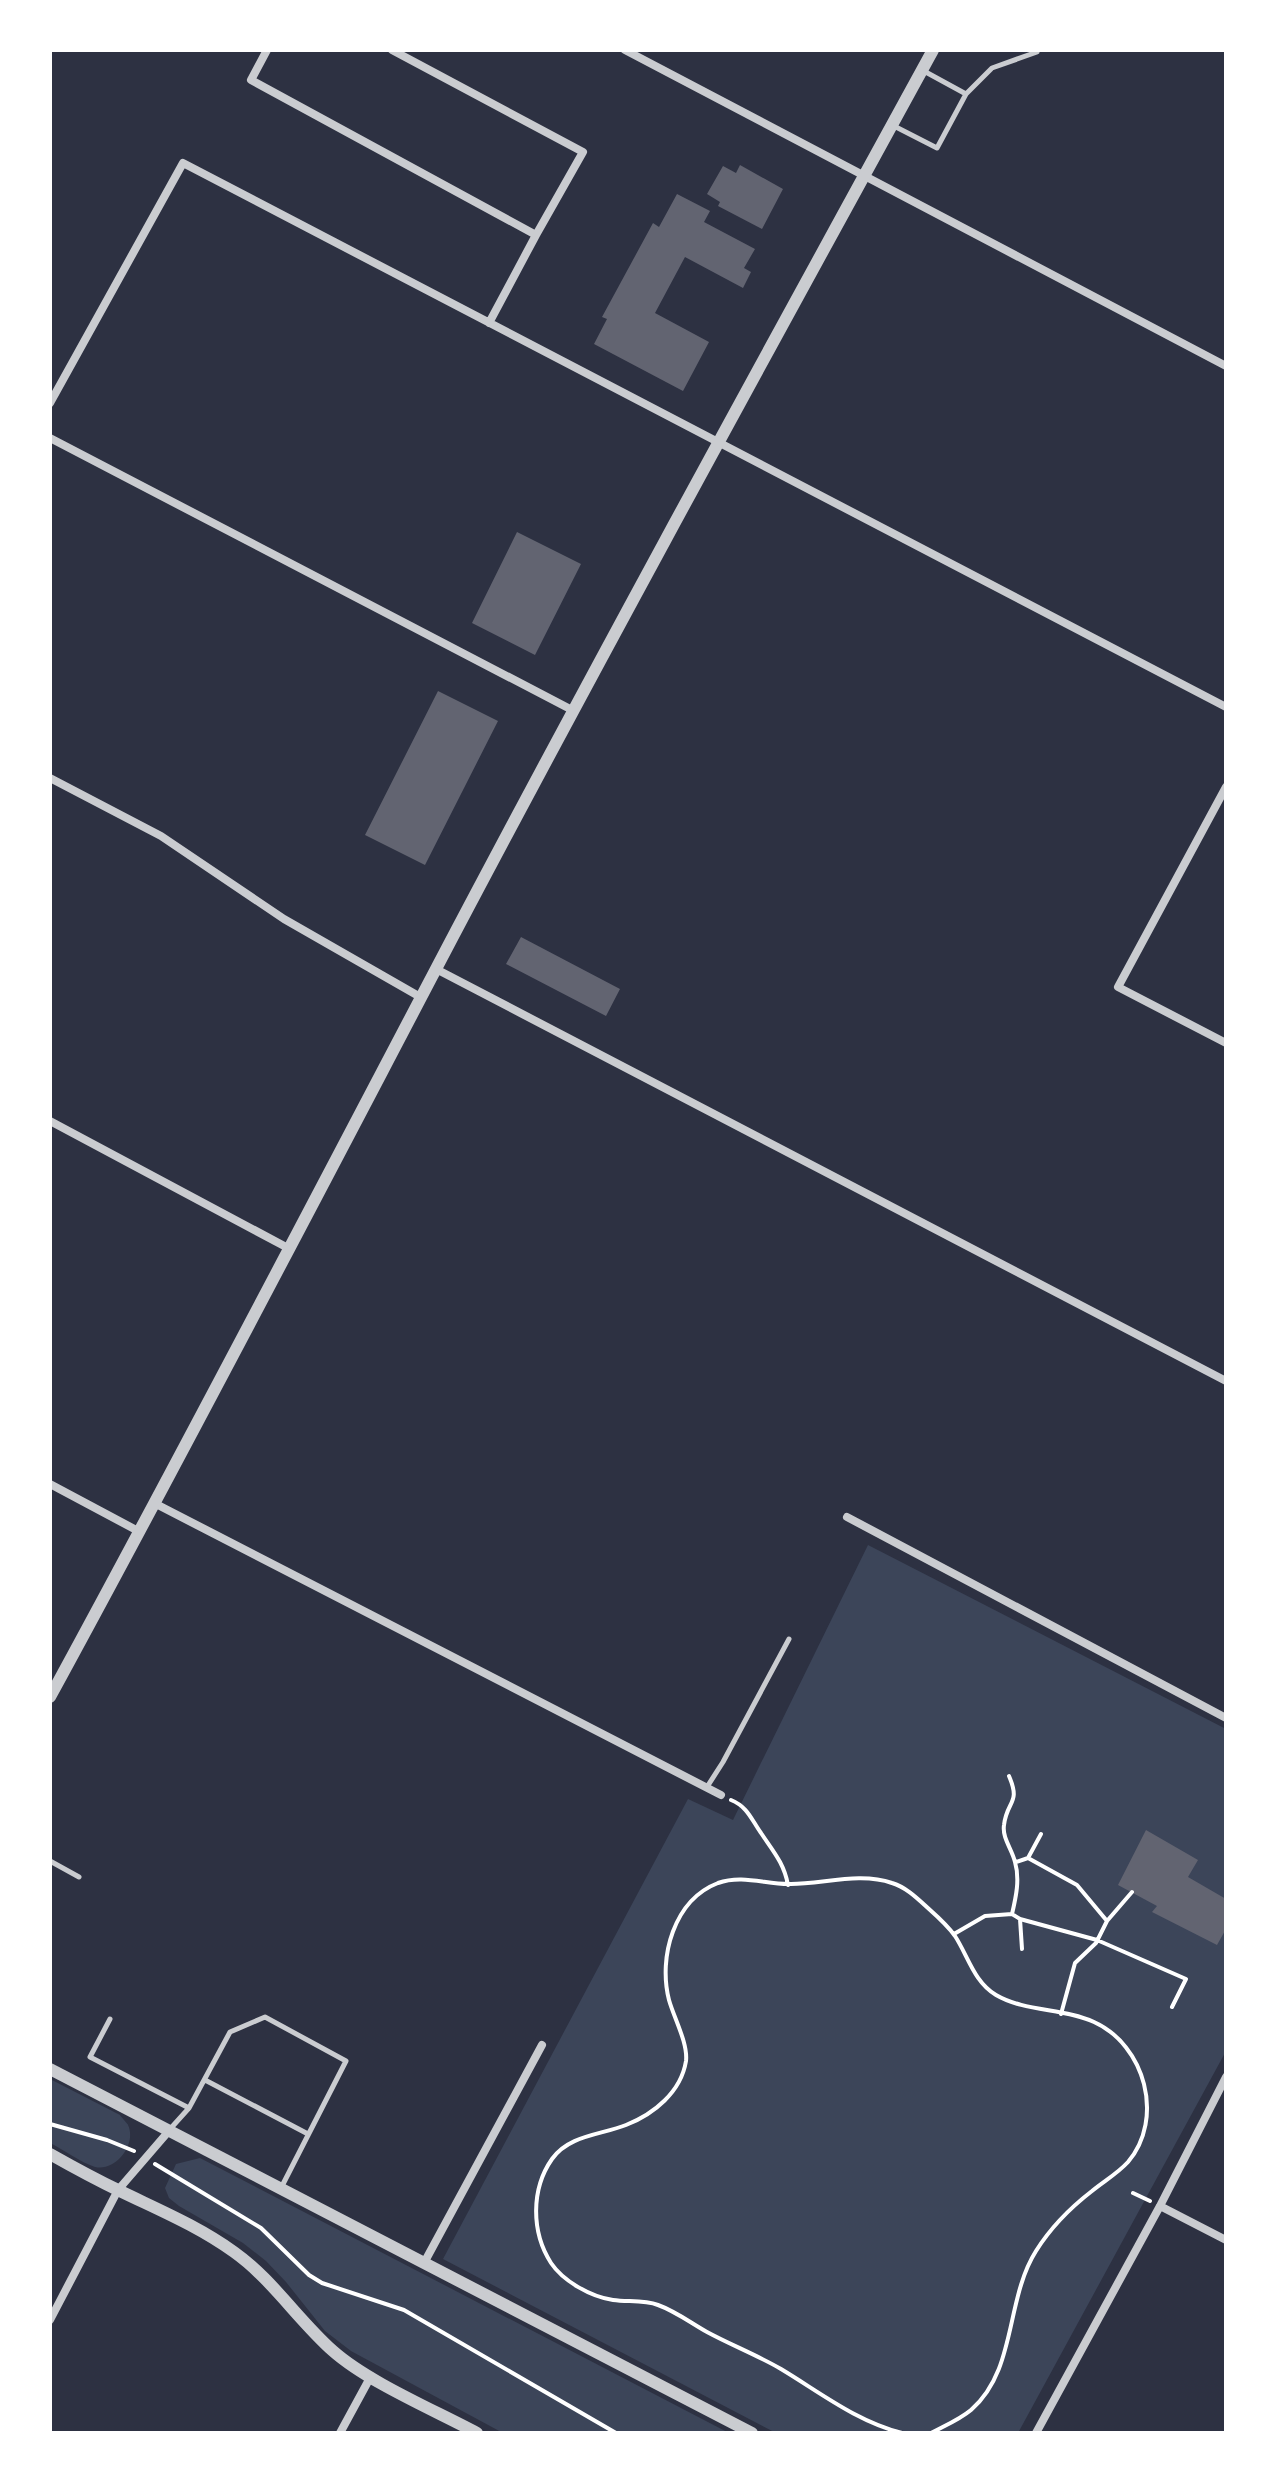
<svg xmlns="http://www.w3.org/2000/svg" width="1276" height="2483" viewBox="0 0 1276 2483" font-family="'Titillium Web',sans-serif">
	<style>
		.green { fill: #3c4559 }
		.building { fill: #626471 }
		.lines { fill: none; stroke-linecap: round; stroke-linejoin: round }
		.path { stroke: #fff; stroke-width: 4 }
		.service { stroke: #caccd0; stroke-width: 5 }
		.minor { stroke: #caccd0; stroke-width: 8 }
		.tertiary { stroke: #caccd0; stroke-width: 12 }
	</style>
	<rect width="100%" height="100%" fill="#2d3142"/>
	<path class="green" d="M868 1545 1226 1729V2051L1018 2433H776L443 2259 688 1799 733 1820Z
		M50 2079 120 2115C120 2116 128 2124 128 2125 137 2144 116 2172 95 2167 80 2162 64 2150 50 2143Z
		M200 2158 729 2433H503L351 2351 325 2331 286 2282 266 2261 243 2243 179 2206 169 2198 165 2188 176 2164Z"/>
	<path class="building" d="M740 165 783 189 762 229 718 206 720 202 707 194 723 166 736 173Z
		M677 194 710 211 704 222 755 249 744 268 751 272 743 288 685 257 655 313 709 342 683 391 594 344 607 319 602 317 653 223 659 227Z
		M517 532 581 564 535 655 472 623Z
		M438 691 498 721 425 865 365 835Z
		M521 937 620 989 606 1016 506 964Z
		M1146 1830 1198 1860 1188 1877 1226 1899V1929L1217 1945 1152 1912 1157 1906 1118 1885Z"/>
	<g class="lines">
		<path class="path" d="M1009 1776C1021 1804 1007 1800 1004 1825 1002 1838 1012 1849 1015 1862 1020 1879 1016 1897 1012 1914
			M731 1800C748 1807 751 1819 761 1833 773 1851 784 1863 788 1885
			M1028 1858 1041 1834
			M1016 1862 1028 1858 1077 1885 1107 1921
			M1020 1919 1022 1949
			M954 1934 985 1916 1012 1914 1020 1919 1097 1940 1186 1979 1172 2007
			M1061 2014 1075 1963 1096 1943 1107 1921 1132 1892
			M50 2124 107 2140 134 2151
			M155 2164 261 2228 309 2275 322 2283 404 2310 616 2433
			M1133 2193 1150 2201
			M902 2433C856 2421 821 2393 781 2369 757 2355 731 2345 707 2332 691 2323 675 2311 658 2305 644 2300 628 2302 613 2300 591 2297 563 2281 551 2263 531 2232 531 2189 552 2159 569 2135 601 2135 626 2125 654 2114 681 2092 686 2061 688 2043 674 2018 669 2000 658 1957 674 1900 718 1883 743 1874 767 1885 791 1884 823 1884 860 1872 892 1883 906 1887 918 1899 929 1909 938 1917 948 1926 955 1936 968 1956 974 1982 996 1995 1025 2012 1064 2008 1094 2022 1145 2045 1165 2118 1128 2162 1117 2174 1104 2181 1092 2191 1070 2208 1051 2227 1036 2251 1005 2300 1017 2370 971 2410 959 2420 944 2426 931 2433"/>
		<path class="service" d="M922 70 966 94 992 68 1037 52
			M892 125 937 148 966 94
			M707 1787 723 1762 789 1639
			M50 1861 79 1877
			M110 2019 90 2057 189 2108
			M205 2080 308 2134
			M171 2128 189 2108 230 2032 265 2017 346 2061 281 2188"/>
		<path class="minor" d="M267 50 251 80 536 235 583 152 392 50
			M625 50 1226 366
			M489 323 536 235
			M50 403 183 163 1226 707
			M50 438 574 711
			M50 778 161 836 284 919 422 998
			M1226 787 1118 987 1226 1043
			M436 969 1226 1381
			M50 1121 288 1248
			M50 1484 140 1532
			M156 1504 721 1795
			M847 1517 1226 1718
			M1160 2206 1226 2240
			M424 2263 542 2045
			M50 2320 118 2190 168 2132
			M340 2433 371 2376
			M1036 2433 1160 2206 1226 2077"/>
		<path class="tertiary" d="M50 1697C182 1455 309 1211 437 967 599 659 766 355 933 50
			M50 2069 752 2433
			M50 2154C73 2167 97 2180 120 2191 159 2210 198 2226 234 2252 272 2279 298 2320 333 2351 368 2382 434 2410 477 2433"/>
	</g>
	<rect width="1276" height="2483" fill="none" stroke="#ffffff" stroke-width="104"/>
</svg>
